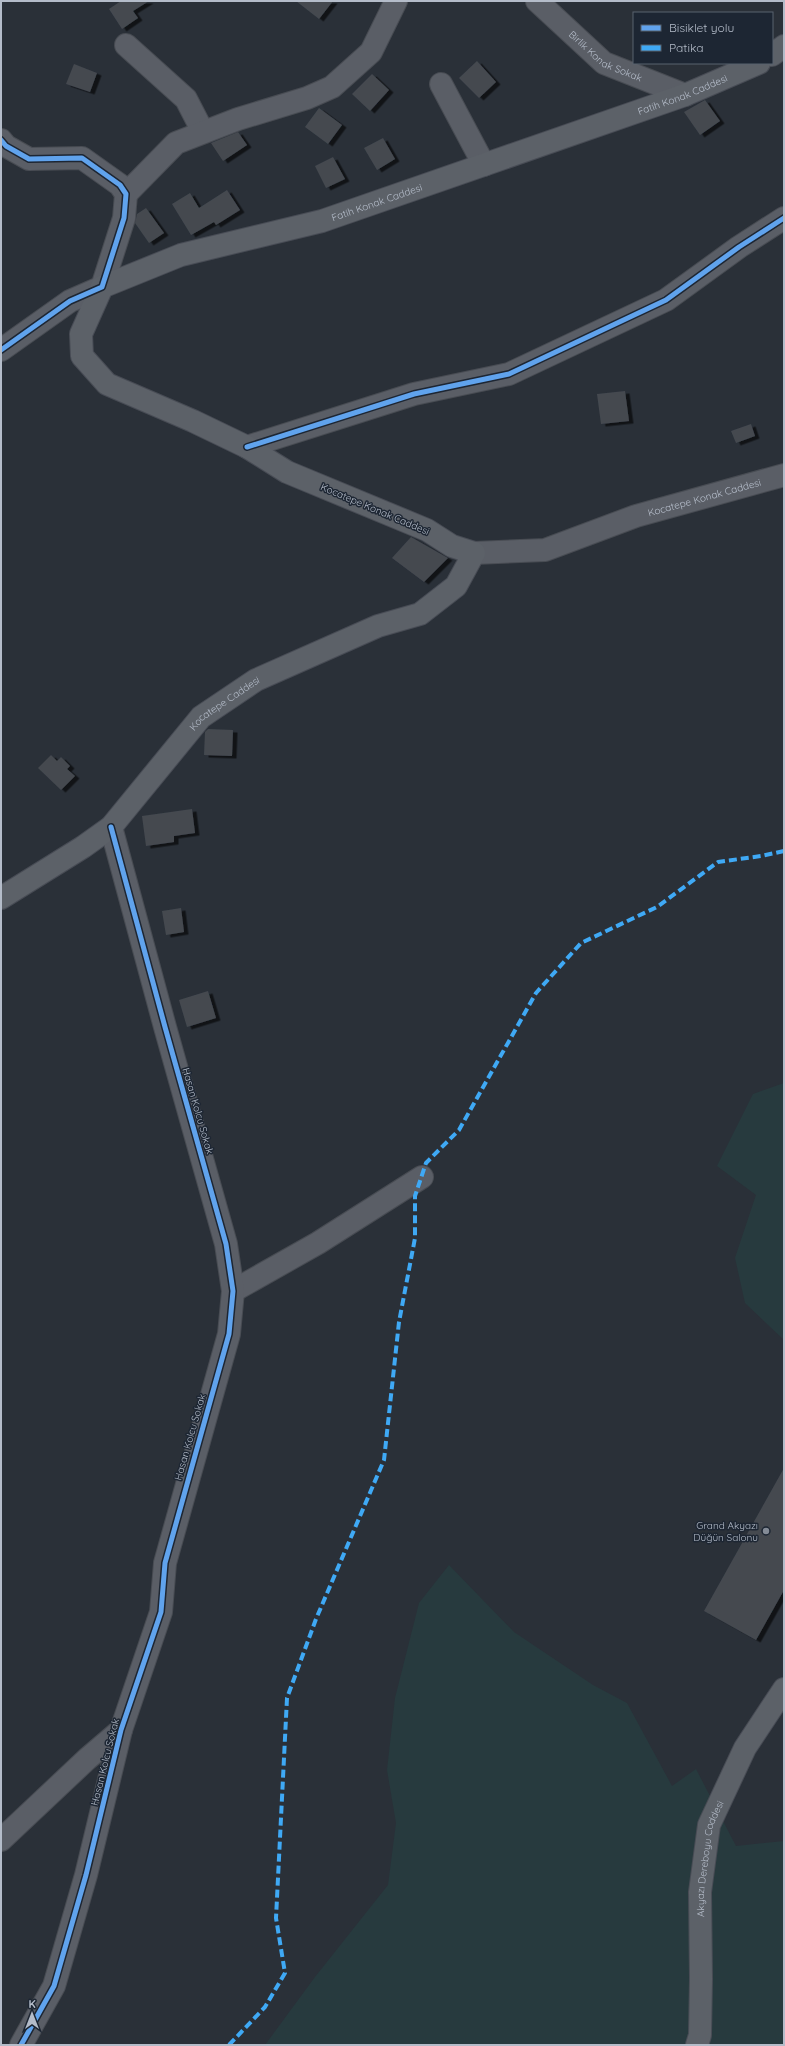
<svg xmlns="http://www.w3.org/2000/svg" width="785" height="2046" viewBox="0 0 785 2046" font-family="Quicksand,sans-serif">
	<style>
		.green { fill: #273a3e }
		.building { fill: #444950; filter: url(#shadow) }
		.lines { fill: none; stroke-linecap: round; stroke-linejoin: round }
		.minor-casing { stroke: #484c53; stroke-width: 24 }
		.major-casing { stroke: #484c55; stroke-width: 24 }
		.minor { stroke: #5a5e66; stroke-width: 22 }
		.major { stroke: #5c6168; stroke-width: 22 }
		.quiet { stroke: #3fa9f5; stroke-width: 4; stroke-dasharray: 8 4; stroke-linecap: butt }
		.cycleway-casing { stroke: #1d2633; stroke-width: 8 }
		.cycleway { stroke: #60a3ed; stroke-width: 5 }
		.poi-dot { fill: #848b96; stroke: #1d2633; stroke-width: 1.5 }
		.labels { text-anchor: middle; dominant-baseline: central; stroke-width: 3; stroke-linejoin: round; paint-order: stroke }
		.street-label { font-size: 10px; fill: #b4bcc9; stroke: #1d2633 }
		.poi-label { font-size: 10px; fill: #b4bcc9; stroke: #1d2633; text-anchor: end }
	</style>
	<defs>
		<filter id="shadow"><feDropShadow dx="4.5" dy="2.5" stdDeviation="0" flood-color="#0009"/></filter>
	</defs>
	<rect width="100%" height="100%" fill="#2a3038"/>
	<path class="green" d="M784 1083V1340L745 1303 735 1258 756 1195 717 1166 753 1094Z
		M449 1565 514 1632 593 1685 627 1703 672 1786 696 1769 736 1846 784 1841V2045H265L315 1977 388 1885 396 1823 387 1770 395 1698 419 1603Z"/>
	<path class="building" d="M121 1H149L133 11 138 18 122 29 109 9Z
		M296 1H333L319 19Z
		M477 61 496 82 479 98 459 78Z
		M74 64 97 73 90 92 66 84Z
		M372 74 389 90 370 111 352 94Z
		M705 100 720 121 700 135 684 112Z
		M319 108 342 125 328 144 305 127Z
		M238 132 247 145 223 161 211 143Z
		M383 138 395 159 377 170 364 148Z
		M333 157 345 179 326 188 315 166Z
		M227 190 240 210 216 225 214 222 191 235 172 204 190 193 199 208Z
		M146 208 164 233 149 243 135 223 137 214Z
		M625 391 629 421 601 424 597 394Z
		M751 424 755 436 736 443 731 431Z
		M411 537 448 558 424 582 392 558Z
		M208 729 233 730 232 756 204 755 205 732Z
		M51 755 57 761 61 757 70 766 67 769 75 776 61 790 38 768Z
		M192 809 195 833 174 836V842L146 846 142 816Z
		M181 908 184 932 166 935 162 911Z
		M208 991 216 1018 187 1027 179 1000Z
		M784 1468V1590L756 1640 704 1611Z"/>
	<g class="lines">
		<defs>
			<g id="minor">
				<path id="s1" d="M537 1 604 63 685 95"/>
				<path d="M126 45 186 99 203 132"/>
				<path d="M441 84 484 165"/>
				<path d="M1 140 6 146 29 159 82 158 120 185 126 194 124 218 102 287 70 301 1 350"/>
				<path d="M126 194 176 143 238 119 307 98 332 87 371 52 396 1"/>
				<path d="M247 447 414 394 509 374 666 300 739 247 784 218"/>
				<path id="s2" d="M474 553 545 550 636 516 784 475"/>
				<path d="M233 1291 318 1243 422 1177"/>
				<path d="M1 1840 87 1759 121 1730"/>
				<path d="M21 2045 54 1986 86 1875 121 1730 161 1612 165 1563 229 1334 233 1291 226 1244 165 1027 111 827"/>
			</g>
			<g id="major">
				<path d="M772 55 784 46"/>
				<path id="s3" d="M1 898 83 847 111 827 201 717 256 680 378 626 420 614 456 586 474 553 452 546 427 530 287 472 247 447 193 421 107 384 82 356 81 334 102 287 181 255 322 221 685 95 759 63"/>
				<path id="s4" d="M697 2045 700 2035 701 1979 700 1892 709 1825 745 1748 784 1689"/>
			</g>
		</defs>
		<use href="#minor" class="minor-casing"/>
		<use href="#major" class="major-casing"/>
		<use href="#minor" class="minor"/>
		<use href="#major" class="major"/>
		<path class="quiet" d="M229 2045 265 2007 285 1973 276 1918 287 1698 316 1619 384 1460 399 1322 415 1238V1196L426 1163 459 1130 536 993 581 943 657 907 718 862 761 856 784 851"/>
		<defs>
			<path id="cycleway" d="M1 140 6 146 29 159 82 158 120 185 126 194 124 218 102 287 70 301 1 350
				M247 447 414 394 509 374 666 300 739 247 784 218
				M21 2045 54 1986 86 1875 121 1730 161 1612 165 1563 229 1334 233 1291 226 1244 165 1027 111 827"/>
		</defs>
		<use href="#cycleway" class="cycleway-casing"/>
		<use href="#cycleway" class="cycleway"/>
	</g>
	<circle class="poi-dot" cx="766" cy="1531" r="4"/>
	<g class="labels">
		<g class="street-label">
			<text stroke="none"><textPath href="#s1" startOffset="89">Birlik Konak Sokak</textPath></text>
			<text stroke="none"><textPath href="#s3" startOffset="1728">Fatih Konak Caddesi</textPath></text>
			<text stroke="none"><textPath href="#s3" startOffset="1404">Fatih Konak Caddesi</textPath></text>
			<text stroke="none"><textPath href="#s2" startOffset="239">Kocatepe Konak Caddesi</textPath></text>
			<text transform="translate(375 509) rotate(23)">Kocatepe Konak Caddesi</text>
			<text stroke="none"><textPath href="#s3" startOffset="300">Kocatepe Caddesi</textPath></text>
			<text transform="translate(198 1111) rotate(74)">Hasan Kolcu Sokak</text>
			<text transform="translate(190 1437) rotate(-74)">Hasan Kolcu Sokak</text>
			<text transform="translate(105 1762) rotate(-76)">Hasan Kolcu Sokak</text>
			<text stroke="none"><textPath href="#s4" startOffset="188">Akyazı Dereboyu Caddesi</textPath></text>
		</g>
		<g class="poi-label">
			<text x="758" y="1525">Grand Akyazı<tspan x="758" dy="12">Düğün Salonu</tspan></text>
		</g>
	</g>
	<rect width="785" height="2046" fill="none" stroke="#b4bcc9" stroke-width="4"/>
	<rect x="633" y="12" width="140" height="52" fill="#1d2633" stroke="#59626f"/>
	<rect x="641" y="25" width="20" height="6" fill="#60a3ed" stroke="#59626f"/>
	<text x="669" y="32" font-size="12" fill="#b4bcc9">Bisiklet yolu</text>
	<rect x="641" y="45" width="20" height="6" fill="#3fa9f5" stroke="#59626f"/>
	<text x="669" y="52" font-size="12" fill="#b4bcc9">Patika</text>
	<g transform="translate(32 2014)" stroke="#1d2633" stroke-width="3" paint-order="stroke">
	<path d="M0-3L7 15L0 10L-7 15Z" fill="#b4bcc9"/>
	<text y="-6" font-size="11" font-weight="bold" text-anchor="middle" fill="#b4bcc9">K</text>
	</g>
</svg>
